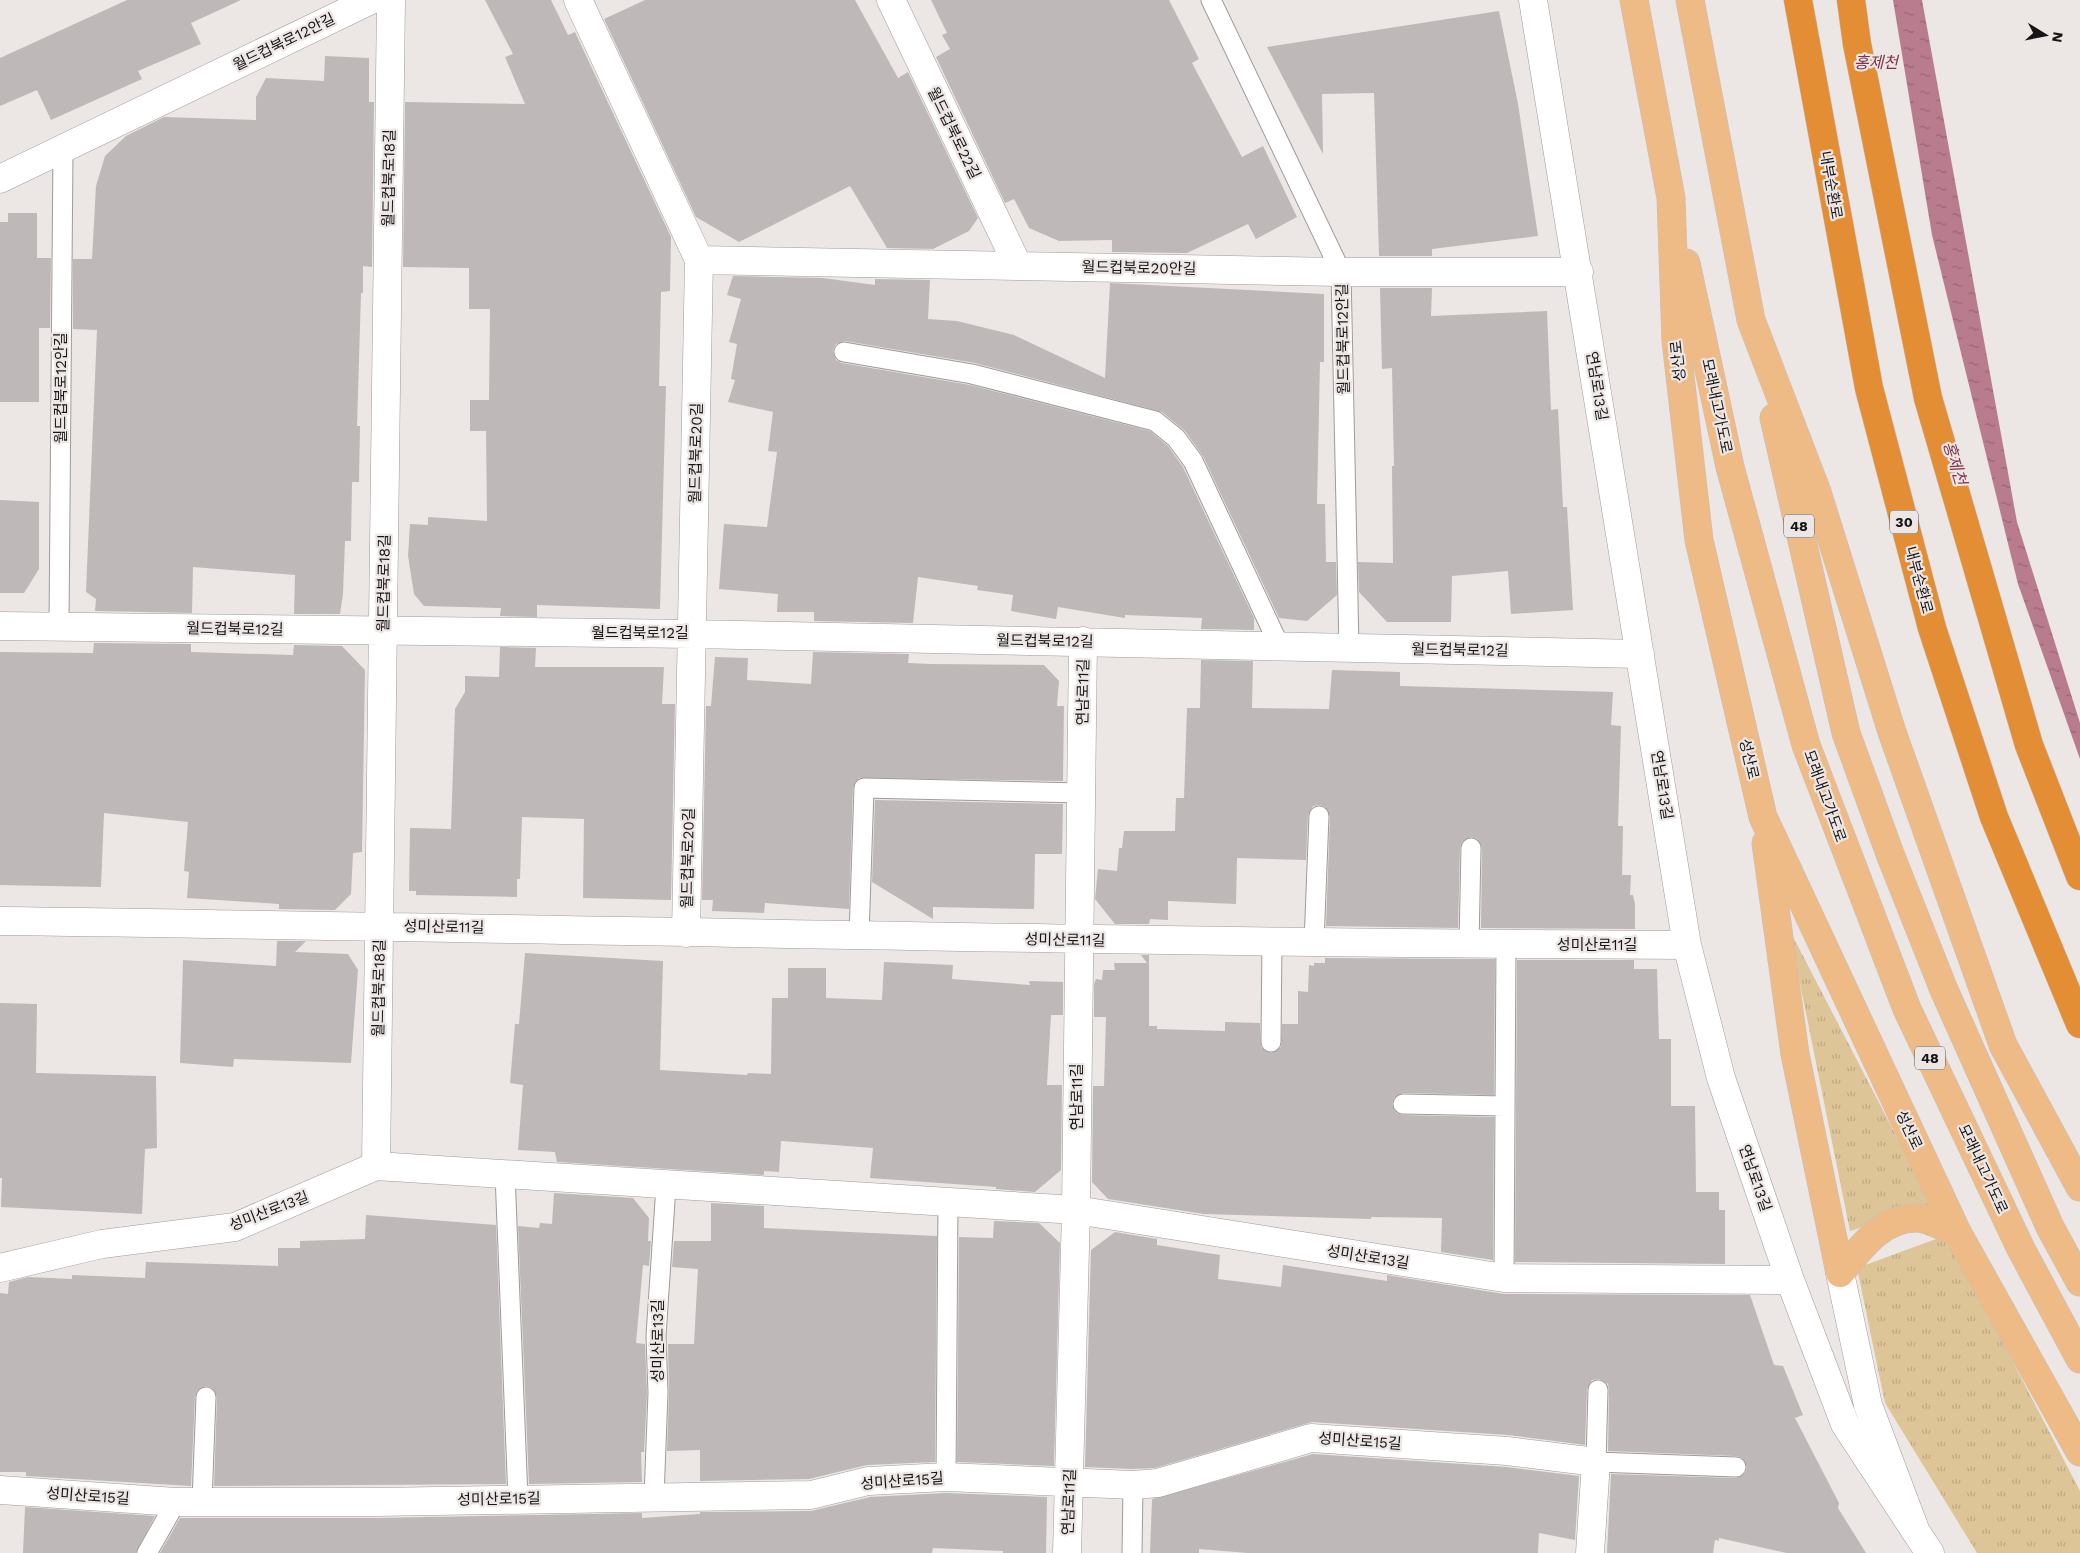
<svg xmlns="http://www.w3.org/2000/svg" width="2080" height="1553" viewBox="0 0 2080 1553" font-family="'Work Sans','Noto Sans KR',sans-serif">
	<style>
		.park { fill: url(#park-tufts) }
		.water { fill: url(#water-ripples) }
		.pier { fill: #ece6e4 }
		.building { fill: #beb8b8 }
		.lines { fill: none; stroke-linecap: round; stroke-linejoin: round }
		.lane-casing { stroke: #a09b98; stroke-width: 21 }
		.street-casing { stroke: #a09b98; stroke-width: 29 }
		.primary-casing { stroke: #c3c2c2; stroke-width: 29 }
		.highway-casing { stroke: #c3c2c2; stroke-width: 29 }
		.lane { stroke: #fff; stroke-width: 19 }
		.street { stroke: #fff; stroke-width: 28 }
		.primary { stroke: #eebb86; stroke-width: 28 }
		.highway { stroke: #e38e35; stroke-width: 28 }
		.labels { text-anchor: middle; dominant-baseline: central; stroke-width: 4.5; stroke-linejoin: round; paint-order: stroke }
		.shield { fill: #ece6e4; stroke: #575453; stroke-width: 1 }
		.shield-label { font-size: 14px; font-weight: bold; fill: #171515 }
		.street-label { font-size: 15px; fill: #171515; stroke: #ece6e4 }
		.water-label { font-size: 16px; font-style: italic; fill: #80334e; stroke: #ece6e4 }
	</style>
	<defs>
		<pattern id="park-tufts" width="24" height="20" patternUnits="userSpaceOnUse" patternTransform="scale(1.25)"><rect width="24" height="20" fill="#dec597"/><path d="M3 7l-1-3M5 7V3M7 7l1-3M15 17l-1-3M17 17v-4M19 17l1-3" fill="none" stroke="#bea881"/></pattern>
		<pattern id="water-ripples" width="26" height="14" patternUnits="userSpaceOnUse" patternTransform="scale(1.25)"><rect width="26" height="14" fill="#b97c8e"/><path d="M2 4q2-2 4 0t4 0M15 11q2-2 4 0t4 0" fill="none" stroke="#956473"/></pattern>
	</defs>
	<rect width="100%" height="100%" fill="#ece6e4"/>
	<path class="park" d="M1789 929 1932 1205 1850 1231Z
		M1947 1235 2080 1491V1553H1977L1885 1403 1857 1268Z"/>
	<path class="water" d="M1806 0H1922L2017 522 2080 723V966Z"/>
	<path class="pier" d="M1803 0H1893L1932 235 2018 584 2080 759V969L1998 816 1915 541Z"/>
	<path class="building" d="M127 0H241L191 23 201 44 138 71 142 79 51 120 37 90 0 106V58Z
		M485 0H551L568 35 575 32 671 237 670 291 661 292 659 386H666L660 609 537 605V617L500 616 501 608 424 606 414 594 408 556 410 524 428 525V517L487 521 486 431H470V400H489L490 309H469V268L403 267 405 102 525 104 505 57 513 54Z
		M645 0H855L898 78 908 72 978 218 969 231 933 249 887 248 850 186 739 242 696 217 604 19Z
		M931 0H1169L1199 59 1192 63 1242 157 1263 146 1297 217 1256 239 1248 224 1187 253 1112 252V240L1059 241 1029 228 1014 199 1005 203 936 57 950 49 942 35 947 33Z
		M1499 11 1518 104 1538 236 1432 249V256H1379L1374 93 1322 94 1323 154 1267 47Z
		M325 56 369 58V102H374L372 267 363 266V293H361L357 426H360L359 482H352L351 541H345L343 594 340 614H294L295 575 193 567 192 613 95 611 96 599 86 592 97 330 73 329V259H92L96 186 105 156 126 136 164 117 256 120V97L266 78 324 81Z
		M8 213H37V258H51L50 328H39V402H0V222H8Z
		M733 276 823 278 875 285V279L930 280 928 319 957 321 1014 335 1105 378 1110 283 1324 294V362H1320L1317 504H1325L1326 562H1336L1337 595 1307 621 1279 618 1203 456 1185 431 1162 412 975 363 845 341 836 344 833 351 836 360 842 363 970 385 1150 431 1168 446 1183 467 1254 618V630L1201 629 1202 618 1125 615V618L1058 607 1056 619 1011 611 1013 595 977 590 978 586 918 577 913 623 814 621V612H777L778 594 719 589 724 524 767 527 777 452 768 451 773 412 728 402 735 380 731 379 737 344 729 342 741 299 727 295Z
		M1380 288H1432L1431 316 1547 311 1551 410 1558 409 1563 507H1567L1573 610 1511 614 1508 571 1452 576 1451 622H1387L1359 592 1358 562 1393 563 1392 466H1394L1392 368 1382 369Z
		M0 500 39 502V569L24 593H0Z
		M94 643 191 644V652L293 655 294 645 342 646 365 670 362 852 353 853 351 894 335 910 279 909V904L187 898 189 872 184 871 188 822 104 813 101 887 0 885V652L93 653Z
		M500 647 536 648 535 667H664L662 704H675L671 900 583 898 584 819 522 817 520 879H517V897L416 895V891H409L410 828 451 829 455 709 465 692V676L499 677Z
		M813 652 909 654 908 663 931 664 1044 665 1059 681 1057 706H1064L1063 781 859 778 853 788 849 909 765 903 764 913 712 911 713 900H702L706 706H711L715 657 748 658 747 680 811 684Z
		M1201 660 1253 661 1252 708 1329 709 1332 670 1400 672V686L1613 692 1611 725 1621 726 1618 826H1623L1622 875H1631L1630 895H1633L1635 904V929L1481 928 1482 848 1477 839 1471 837 1462 842 1460 848 1458 928 1326 926 1330 816 1325 807 1319 805 1313 806 1308 815 1306 860 1237 858 1236 904 1168 901V920L1150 919 1149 924H1115L1095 899 1098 869 1117 871 1119 848H1122L1124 831H1175L1176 798H1184L1187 708H1200Z
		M875 800 1063 804 1062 854H1035L1034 909 933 907V919L872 882Z
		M277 941H306L295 952 348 954 358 970 351 1063 234 1059 233 1067 180 1063 183 960 276 966Z
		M525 953 663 961 660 1070 747 1075 748 1073 771 1074 772 998H788V968H826V998L882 1000 884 962 953 965 952 979 1030 985 1029 981 1063 982V1015H1051L1047 1085H1062L1061 1170 1035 1192 996 1189V1187L870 1178 873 1148 781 1141 779 1172 764 1171V1175L557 1162 555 1152 518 1150 523 1085 510 1083 515 1024H519Z
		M1141 955H1149V1026H1157V1029L1225 1031V1022L1260 1023 1261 1047 1271 1053 1281 1047 1282 1024H1298V991L1308 992 1309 965 1314 966V963H1325V958L1495 959 1494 1095 1403 1093 1394 1098 1392 1104 1397 1113 1403 1115 1494 1117 1493 1260 1441 1252 1442 1218 1371 1217V1219L1204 1214 1108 1199 1092 1182 1093 1086H1104L1106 1017H1094V984L1096 979 1102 980 1103 970H1115L1114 963H1147Z
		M1517 960H1634V969H1657L1659 1039H1671V1106H1695L1696 1192H1719V1210H1725V1264L1515 1262Z
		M0 1003 37 1004 36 1073 156 1076 157 1148 145 1149 142 1214 1 1207 2 1178H0Z
		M554 1193 633 1198 649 1218 648 1241H651L649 1266 643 1265 636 1343 645 1344 647 1393 644 1452H641L642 1482 529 1484 518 1226 539 1228 540 1223 552 1224Z
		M711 1203 764 1206V1228L937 1236 935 1462 867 1465 809 1479 700 1481V1450L667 1451 669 1393 668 1344H694L698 1269 672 1267 674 1241H711Z
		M366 1215 496 1225 506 1484 214 1486 217 1397 212 1388 206 1386 197 1391 195 1397 191 1486 26 1476V1472H0V1293L8 1294 9 1282 28 1277 72 1279V1275L145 1278 146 1262 278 1266V1248H300V1241L365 1239Z
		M994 1221 1039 1223 1060 1243 1054 1466 957 1462 959 1237 993 1238Z
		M1115 1232 1157 1239V1245L1220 1255 1218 1279 1281 1287 1283 1265 1387 1281V1275L1504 1294 1750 1295 1774 1365 1783 1366 1803 1415 1795 1418 1839 1503 1838 1508 1866 1553H1787L1719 1538V1541L1715 1540 1713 1553H1607L1611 1474 1736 1478 1745 1473 1747 1467 1742 1458 1736 1456 1608 1451 1609 1390 1608 1384 1599 1379 1592 1380 1587 1389 1585 1445 1508 1435 1312 1422 1155 1468 1133 1469 1085 1467 1091 1250Z
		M1313 1454 1506 1467 1579 1476 1575 1540 1539 1533 1538 1553H1248L1199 1549V1553H1150L1152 1499Z
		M946 1493 1047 1497 1046 1553H1003V1551L933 1548 932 1553H160L180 1518H376L642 1513V1518L700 1514V1512L811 1511 870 1497Z
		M25 1507 155 1516 136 1553H23Z"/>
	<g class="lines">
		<defs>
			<path id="lane" d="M1211 0 1341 272 1349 648
				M844 352 972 374 1155 421 1176 438 1193 461 1279 645
				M59 626 63 150
				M859 936 864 788 1081 793
				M1314 943 1319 816
				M1469 944 1471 848
				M1271 1042 1272 942
				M1403 1104 1505 1106
				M505 1174 518 1499
				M1504 1278 1506 945
				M1598 1390 1596 1462 1736 1467
				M946 1477 948 1203
				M654 1497 658 1393 656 1336 666 1186
				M202 1502 206 1397
				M147 1553 176 1502
				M1132 1553 1133 1485"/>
			<path id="street" d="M578 0 699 260 686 933
				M891 0 1018 266
				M1533 0 1687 945 1721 1078 1790 1280 1845 1424 1916 1532
				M0 179 371 0
				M699 260 1341 272H1579
				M0 626 693 634 1640 654
				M0 921C562 928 1125 943 1687 945
				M376 1166 391 0
				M0 1268 102 1244 235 1227 376 1166 1076 1210 1504 1278 1790 1280
				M1840 1273 1868 1405 1916 1532 1930 1553
				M0 1490 176 1502H376L811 1495 868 1481 946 1477 1133 1485 1158 1483 1311 1438 1507 1451 1596 1462 1590 1553
				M1067 1553 1076 1210 1083 641"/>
			<path id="primary" d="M1634 0 1671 198 1676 341 1699 540 1763 817 1957 1232 2080 1452
				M1690 0 1751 320 1817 492 1892 732 2003 1045 2080 1187
				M1686 263 1730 467 1806 745 1907 1009 2021 1249 2080 1359
				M1774 418 1846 733 1890 854 1944 990 2050 1227 2080 1282
				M1766 843 1795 1054 1840 1273
				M1840 1273C1860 1249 1881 1218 1916 1218 1928 1218 1945 1228 1957 1232"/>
			<path id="highway" d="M1798 0 1869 388 1932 628 1994 817 2080 1024
				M1851 0 1857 44 1928 398 2029 745 2080 876"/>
		</defs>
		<use href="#lane" class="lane-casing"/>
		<use href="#street" class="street-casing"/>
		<use href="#primary" class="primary-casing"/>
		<use href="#highway" class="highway-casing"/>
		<use href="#lane" class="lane"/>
		<use href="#street" class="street"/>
		<use href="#primary" class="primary"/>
		<use href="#highway" class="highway"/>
	</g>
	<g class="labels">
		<g class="shield">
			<rect x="1890" y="510.5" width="28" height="23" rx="4"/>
			<rect x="1784" y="514.5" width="30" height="23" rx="4"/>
			<rect x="1915" y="1046.5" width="30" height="23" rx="4"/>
		</g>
		<g class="shield-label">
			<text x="1904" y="522">30</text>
			<text x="1799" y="526">48</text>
			<text x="1930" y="1058">48</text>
		</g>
		<g class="street-label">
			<text transform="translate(284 42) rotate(-26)">월드컵북로12안길</text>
			<text transform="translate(954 133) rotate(64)">월드컵북로22길</text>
			<text transform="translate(389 178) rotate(-89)">월드컵북로18길</text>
			<text transform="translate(1831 185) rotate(80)">내부순환로</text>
			<text transform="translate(1139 268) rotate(1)">월드컵북로20안길</text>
			<text transform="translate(1343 339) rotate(-91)">월드컵북로12안길</text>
			<text transform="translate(1678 361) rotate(-96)">성산로</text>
			<text transform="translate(1597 386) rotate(81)">연남로13길</text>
			<text transform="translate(61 388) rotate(-90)">월드컵북로12안길</text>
			<text transform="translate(1717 406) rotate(78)">모래내고가도로</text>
			<text transform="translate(696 453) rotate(-89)">월드컵북로20길</text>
			<text transform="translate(1919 580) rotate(75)">내부순환로</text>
			<text transform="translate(384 583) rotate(-89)">월드컵북로18길</text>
			<text transform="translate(235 629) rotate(1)">월드컵북로12길</text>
			<text x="640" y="633">월드컵북로12길</text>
			<text transform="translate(1045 641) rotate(1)">월드컵북로12길</text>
			<text transform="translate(1460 650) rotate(1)">월드컵북로12길</text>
			<text transform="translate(1083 692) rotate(-89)">연남로11길</text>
			<text transform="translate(1749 759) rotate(77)">성산로</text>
			<text transform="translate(1662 785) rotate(81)">연남로13길</text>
			<text transform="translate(1825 796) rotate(70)">모래내고가도로</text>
			<text transform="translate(688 858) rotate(-89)">월드컵북로20길</text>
			<text transform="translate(444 927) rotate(1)">성미산로11길</text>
			<text transform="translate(1065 940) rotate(1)">성미산로11길</text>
			<text x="1597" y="945">성미산로11길</text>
			<text transform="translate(379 988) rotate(-89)">월드컵북로18길</text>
			<text transform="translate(1077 1097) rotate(-90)">연남로11길</text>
			<text transform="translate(1909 1130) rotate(65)">성산로</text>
			<text transform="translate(1983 1169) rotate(65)">모래내고가도로</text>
			<text transform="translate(1755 1178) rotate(71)">연남로13길</text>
			<text transform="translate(269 1211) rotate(-21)">성미산로13길</text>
			<text transform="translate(1368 1257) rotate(9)">성미산로13길</text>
			<text transform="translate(658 1341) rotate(-90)">성미산로13길</text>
			<text transform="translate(1360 1441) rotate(4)">성미산로15길</text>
			<text transform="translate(902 1481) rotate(-4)">성미산로15길</text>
			<text transform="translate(88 1496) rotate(4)">성미산로15길</text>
			<text transform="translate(499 1499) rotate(-1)">성미산로15길</text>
			<text transform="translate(1069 1502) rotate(-88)">연남로11길</text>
		</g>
		<g class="water-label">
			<text x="1876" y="62">홍제천</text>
			<text transform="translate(1955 463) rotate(73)">홍제천</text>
		</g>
	</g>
	<g transform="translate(2045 35) rotate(100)" stroke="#ece6e4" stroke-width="4" paint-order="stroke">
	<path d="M0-4L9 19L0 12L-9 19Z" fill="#171515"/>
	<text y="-8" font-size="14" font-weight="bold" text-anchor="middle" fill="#171515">N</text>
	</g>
</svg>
